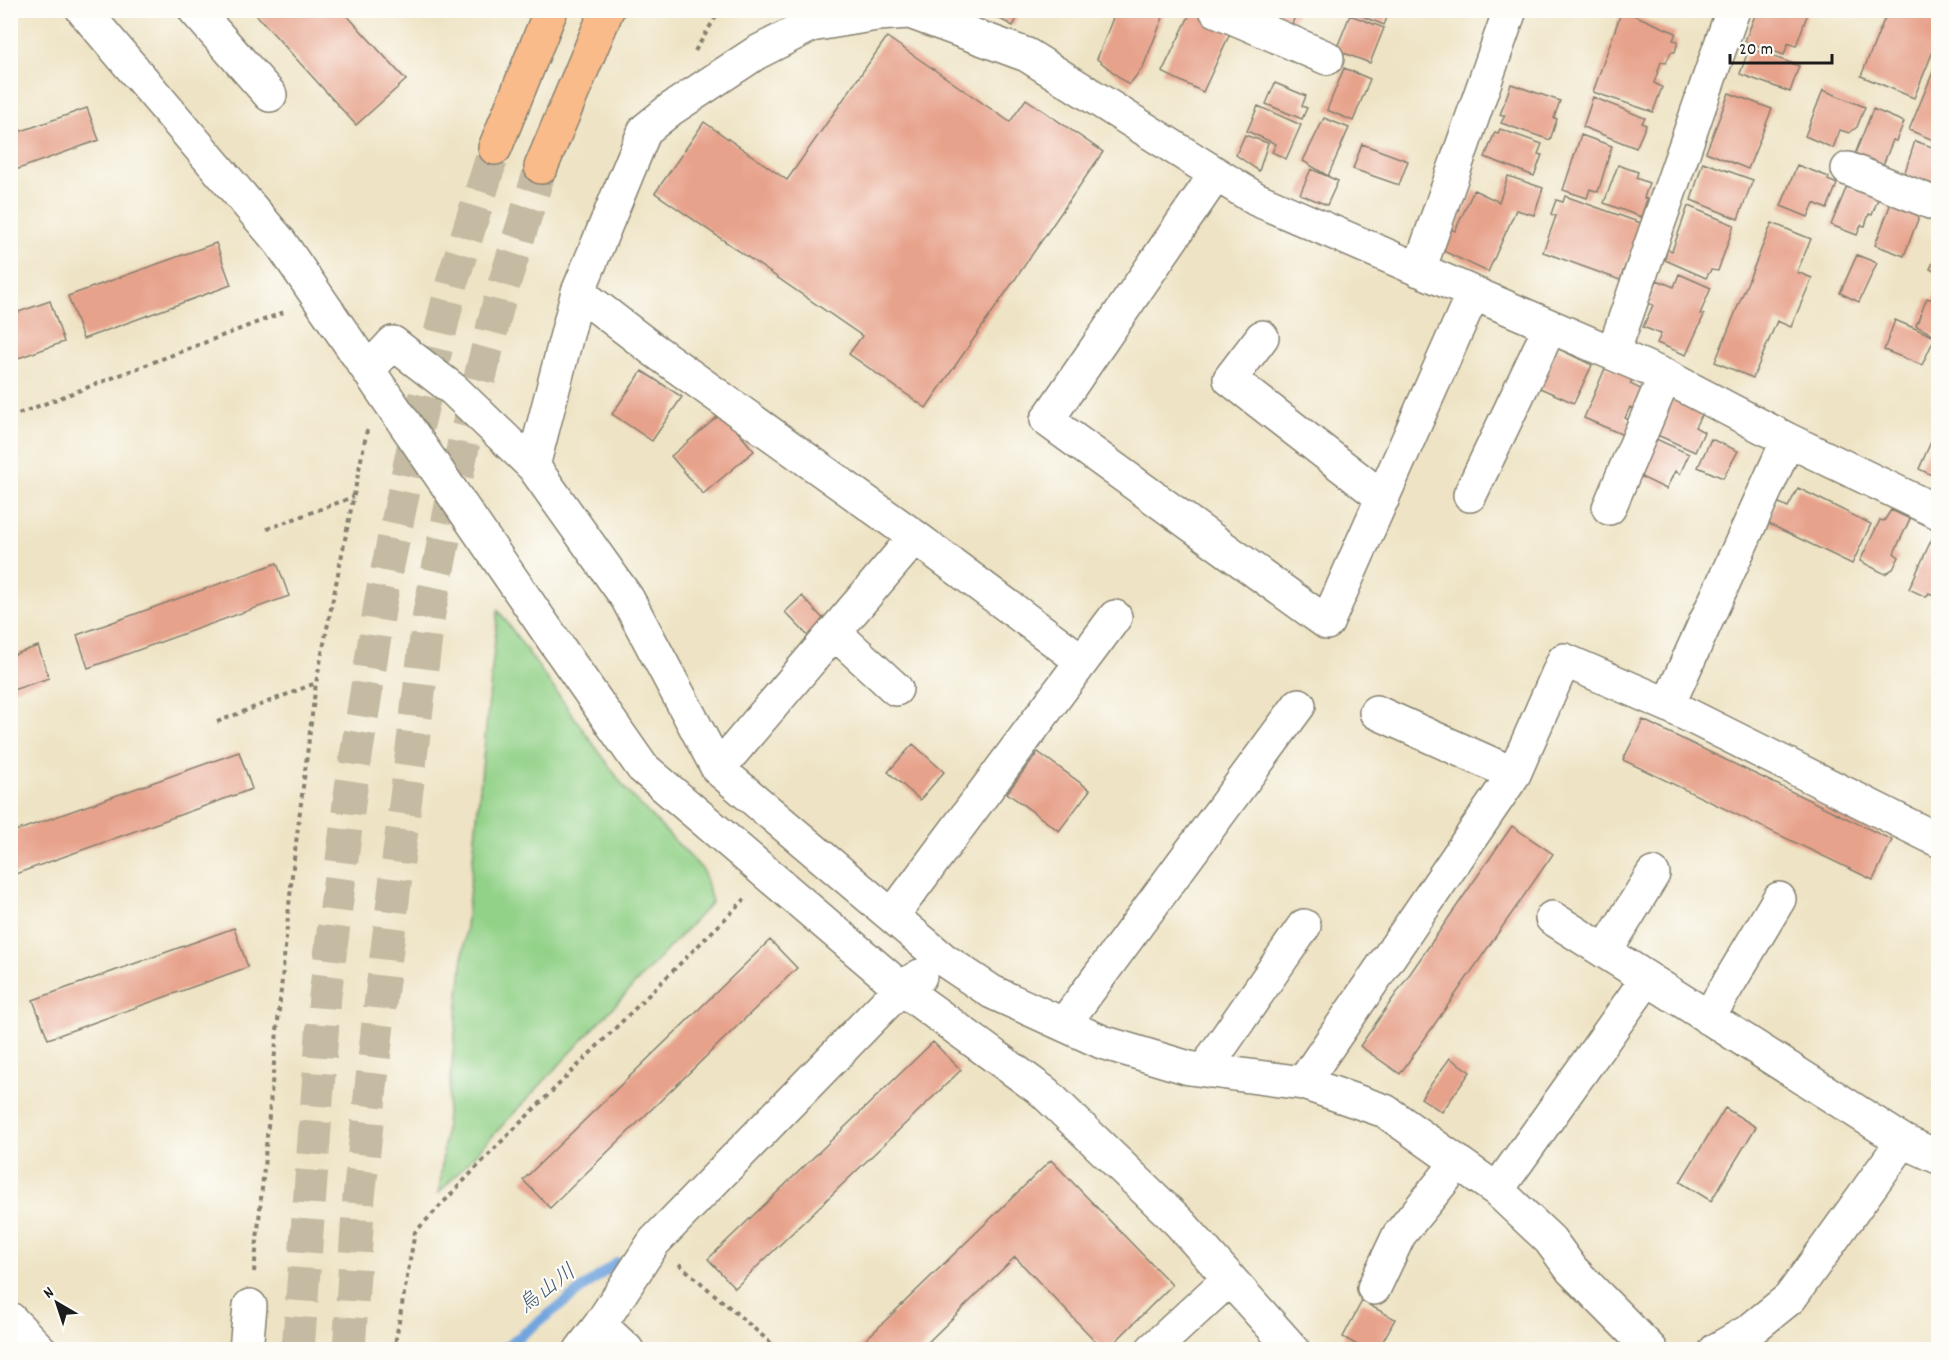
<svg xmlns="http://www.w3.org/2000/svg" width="1949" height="1360" viewBox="0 0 1949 1360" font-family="Dekko,'Klee One',sans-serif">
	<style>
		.green { fill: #92d188; stroke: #577652; stroke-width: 1.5 }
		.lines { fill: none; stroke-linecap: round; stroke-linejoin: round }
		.stream { stroke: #72a5de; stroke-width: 10 }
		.building { fill: #e7a28b }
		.highway-tunnel { stroke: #c4bba2; stroke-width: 33; stroke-dasharray: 33 16; stroke-linecap: butt }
		.minor-casing { stroke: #858070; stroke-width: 36 }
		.highway-casing { stroke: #858070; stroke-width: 36 }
		.path { stroke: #858070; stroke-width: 4; stroke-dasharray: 4.5 4.5; stroke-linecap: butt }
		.minor { stroke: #fff; stroke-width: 33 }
		.highway { stroke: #fabb8b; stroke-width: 33 }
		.labels { text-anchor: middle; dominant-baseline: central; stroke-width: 4.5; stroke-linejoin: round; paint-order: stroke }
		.water-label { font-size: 22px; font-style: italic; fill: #435a73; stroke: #fdfcf7 }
	</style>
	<rect width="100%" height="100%" fill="#fdfcf7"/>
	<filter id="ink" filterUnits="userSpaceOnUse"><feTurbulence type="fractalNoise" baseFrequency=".0167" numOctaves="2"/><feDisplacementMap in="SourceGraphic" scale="12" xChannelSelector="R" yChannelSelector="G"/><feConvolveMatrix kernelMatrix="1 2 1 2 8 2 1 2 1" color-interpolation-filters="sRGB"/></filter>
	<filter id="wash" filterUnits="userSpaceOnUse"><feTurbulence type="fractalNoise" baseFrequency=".008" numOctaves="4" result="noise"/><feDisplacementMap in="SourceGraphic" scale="24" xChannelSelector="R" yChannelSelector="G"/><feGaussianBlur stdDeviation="1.35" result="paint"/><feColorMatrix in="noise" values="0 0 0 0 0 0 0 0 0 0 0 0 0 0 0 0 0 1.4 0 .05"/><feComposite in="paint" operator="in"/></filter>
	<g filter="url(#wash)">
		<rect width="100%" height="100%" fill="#eee3c4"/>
		<path class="green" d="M498 610 627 791 703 870 712 902 439 1193Z"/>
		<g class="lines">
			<path class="stream" d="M502 1350 617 1262"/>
		</g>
		<g id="blocks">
			<path class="building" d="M252 10H342L406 80 356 125Z
				M983 10H1021L1013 26Z
				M1116 10H1166L1143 67 1129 85 1097 59Z
				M1259 10H1298L1291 26Z
				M1347 10H1390L1384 25Z
				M1622 10 1676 33 1673 40 1678 41 1675 52H1671L1666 63 1661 62 1654 83 1662 87 1653 112 1593 92Z
				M1757 10H1774L1780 13 1781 10H1809L1796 46 1788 43 1784 55 1745 41Z
				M1888 10H1938V19L1936 25 1938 26V39L1914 98 1861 76Z
				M1191 12 1231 31 1203 92 1162 72Z
				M1350 15 1384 28 1370 63 1336 50Z
				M887 37 1010 122 1026 99 1103 152 926 408 849 354 862 336 655 193 704 122 787 180Z
				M1749 48 1799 66 1790 92 1740 74Z
				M1938 60V142L1909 130Z
				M1344 68 1370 79 1353 121 1327 110Z
				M1275 83 1306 96 1302 106 1307 108 1302 119 1266 104Z
				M1511 84 1560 101 1554 118 1557 119 1550 140 1501 123 1505 115H1500Z
				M1823 90 1865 107 1857 127 1849 133 1840 130 1833 148 1805 136Z
				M1729 93 1772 109 1748 169 1706 152Z
				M1593 97 1645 118 1642 123 1646 125 1636 148 1583 127Z
				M1258 106 1301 125 1286 159 1272 152 1276 144 1247 131Z
				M87 108 99 140 10 172V135Z
				M1873 109 1904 122 1896 141 1893 140 1883 165 1855 154Z
				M1324 118 1349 128 1328 176 1303 161Z
				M1500 129 1542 144 1538 154 1542 155 1534 176 1485 157 1495 132 1498 133Z
				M1245 135 1268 143 1259 171 1236 155Z
				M1581 135 1612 146 1598 192 1590 189 1587 198 1563 190Z
				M1915 141 1938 149V186L1904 175Z
				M1362 144 1408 161 1399 185 1353 169Z
				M1703 162 1753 180 1738 219 1691 200Z
				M1618 165 1638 172 1636 178 1649 183 1644 198 1647 199 1641 217 1604 203Z
				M1797 165 1829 177 1828 180 1837 184 1827 209 1814 203 1808 217 1781 206Z
				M1311 169 1338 181 1327 205 1300 194Z
				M1508 176 1543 188 1534 215 1516 210 1488 272 1441 250 1451 229 1455 231 1474 190 1499 202Z
				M1847 186 1878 199 1872 215 1869 214 1865 226 1861 225 1857 235 1831 225Z
				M1565 196 1641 223 1620 280 1543 252 1556 216 1551 214 1556 200 1563 202Z
				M1891 203 1920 214 1904 256 1875 245Z
				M1688 206 1734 225 1718 271 1711 270 1706 278 1665 260 1667 249 1672 251Z
				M1772 223 1811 239 1797 272 1812 278 1791 327 1777 321 1753 378 1715 362Z
				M216 243 231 285 83 339 68 296Z
				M1938 251V273L1930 269Z
				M1857 255 1877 263 1859 302 1840 293Z
				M1679 274 1711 288 1700 314 1704 315 1686 355 1657 343 1661 334 1643 327 1653 305 1648 303 1657 280 1674 287Z
				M1938 288V337L1916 326 1927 298 1933 300Z
				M50 301 64 342 10 361V315Z
				M1895 320 1935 337 1922 365 1884 350Z
				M1557 348 1592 365 1574 403 1540 388Z
				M1606 366 1633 377 1630 384 1647 392 1638 412 1630 407 1625 418 1634 422 1628 437 1584 418Z
				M642 371 682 397 652 441 612 414Z
				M1672 396 1704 410 1695 427 1704 432 1695 452 1655 434Z
				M722 413 754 451 703 494 671 456Z
				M1938 426V478L1919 469Z
				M1654 438 1689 454 1680 474 1675 471 1666 489 1637 475Z
				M1711 439 1738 451 1723 478 1698 467Z
				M1798 488 1871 524 1852 564 1767 523 1777 502 1788 507Z
				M1891 510 1910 519 1894 553 1899 557 1893 569 1885 574 1860 561 1880 520 1884 521Z
				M1933 536 1938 539V597L1929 593 1926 597 1909 589Z
				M277 563 289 596 88 668 77 635Z
				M802 596 827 623 811 639 785 612Z
				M38 646 49 678 10 691V656Z
				M1643 720 1892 840 1873 880 1623 760Z
				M913 744 944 772 920 800 888 772Z
				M239 752 252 789 10 876V833Z
				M1038 752 1090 790 1059 831 1007 793Z
				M1512 826 1553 854 1400 1074 1360 1046Z
				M234 928 248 967 48 1039 33 1000Z
				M770 940 797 968 550 1208 523 1180Z
				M933 1042 961 1070 735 1288 708 1259Z
				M1450 1058 1470 1072 1442 1112 1421 1098Z
				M1725 1108 1756 1127 1711 1201 1680 1182Z
				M1051 1160 1172 1285 1107 1350H1104L1015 1257 920 1350H855Z
				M1362 1301 1395 1319 1378 1350H1366L1343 1337Z"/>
		</g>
	</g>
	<g filter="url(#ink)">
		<use href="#blocks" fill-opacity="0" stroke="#858070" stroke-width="1.5"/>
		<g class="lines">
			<path class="highway-tunnel" d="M298 1350 325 996 351 788 381 598 418 425 453 279 495 148
				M349 1350 359 1197 380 1005 429 613 464 442 500 297 541 167"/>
			<defs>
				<path id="minor" d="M83 10 280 242 566 658 642 767 901 988 1044 1092 1179 1222 1293 1350
					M195 10 270 95
					M1216 10 1327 58
					M1848 169 1938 205
					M1216 174 1047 420 1327 623 1473 293
					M1419 270 1510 10
					M578 292 651 348 915 537 1082 661
					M1262 337 1230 379 1383 498
					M1613 353 1733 10
					M368 370 393 343 454 390 533 466 627 598 718 769 944 960 992 992 1102 1042 1189 1068 1303 1083 1385 1111 1497 1190 1550 1240 1572 1270 1651 1350
					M533 466 578 292 645 130 671 109 756 53 811 25 877 14 910 12 1027 55 1256 199 1665 376 1788 440 1938 512
					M1470 495 1550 327
					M1609 508 1665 376
					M834 632 896 689
					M1668 705 1788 440
					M1376 712 1514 774
					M718 769 915 537
					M892 916 1115 617
					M1552 918 1903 1141 1938 1157
					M1605 952 1653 874
					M1708 1018 1779 899
					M1064 1024 1299 705
					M1211 1071 1214 1056 1304 926
					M1303 1083 1514 774 1564 660 1668 705 1938 840
					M1497 1190 1647 979
					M1374 1288 1399 1235 1458 1162
					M10 1319 40 1350
					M600 1325 627 1350
					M246 1350 250 1306
					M581 1350 600 1325 654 1242 901 988 920 976
					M1152 1350 1229 1279
					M1716 1350 1749 1331 1790 1298 1903 1141"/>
				<path id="highway" d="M495 148 551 10
					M541 167 607 10"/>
			</defs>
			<use href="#minor" class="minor-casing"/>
			<use href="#highway" class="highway-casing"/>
			<path class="path" d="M695 51 720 10
				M10 417 287 311
				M267 529 353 497
				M217 722 316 683
				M679 1264 779 1350
				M254 1272 292 875 316 683 367 430
				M394 1350 415 1232 499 1144 745 899"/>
			<use href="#minor" class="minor"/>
			<use href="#highway" class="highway"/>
		</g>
	</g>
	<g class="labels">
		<g class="water-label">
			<text transform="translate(548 1290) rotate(-37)">烏山川</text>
		</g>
	</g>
	<rect width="1949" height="1360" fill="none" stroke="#fdfcf7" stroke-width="36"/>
	<g transform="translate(57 1303) rotate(321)" stroke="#fdfcf7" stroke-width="4.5" paint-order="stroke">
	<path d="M0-4.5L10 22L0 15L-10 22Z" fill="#1c1c1c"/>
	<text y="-9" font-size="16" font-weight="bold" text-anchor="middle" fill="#1c1c1c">N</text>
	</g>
	<path d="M1730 54v9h102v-9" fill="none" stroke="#1c1c1c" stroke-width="3"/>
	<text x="1739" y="54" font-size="18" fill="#1c1c1c" stroke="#fdfcf7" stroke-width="4.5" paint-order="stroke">20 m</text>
</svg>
